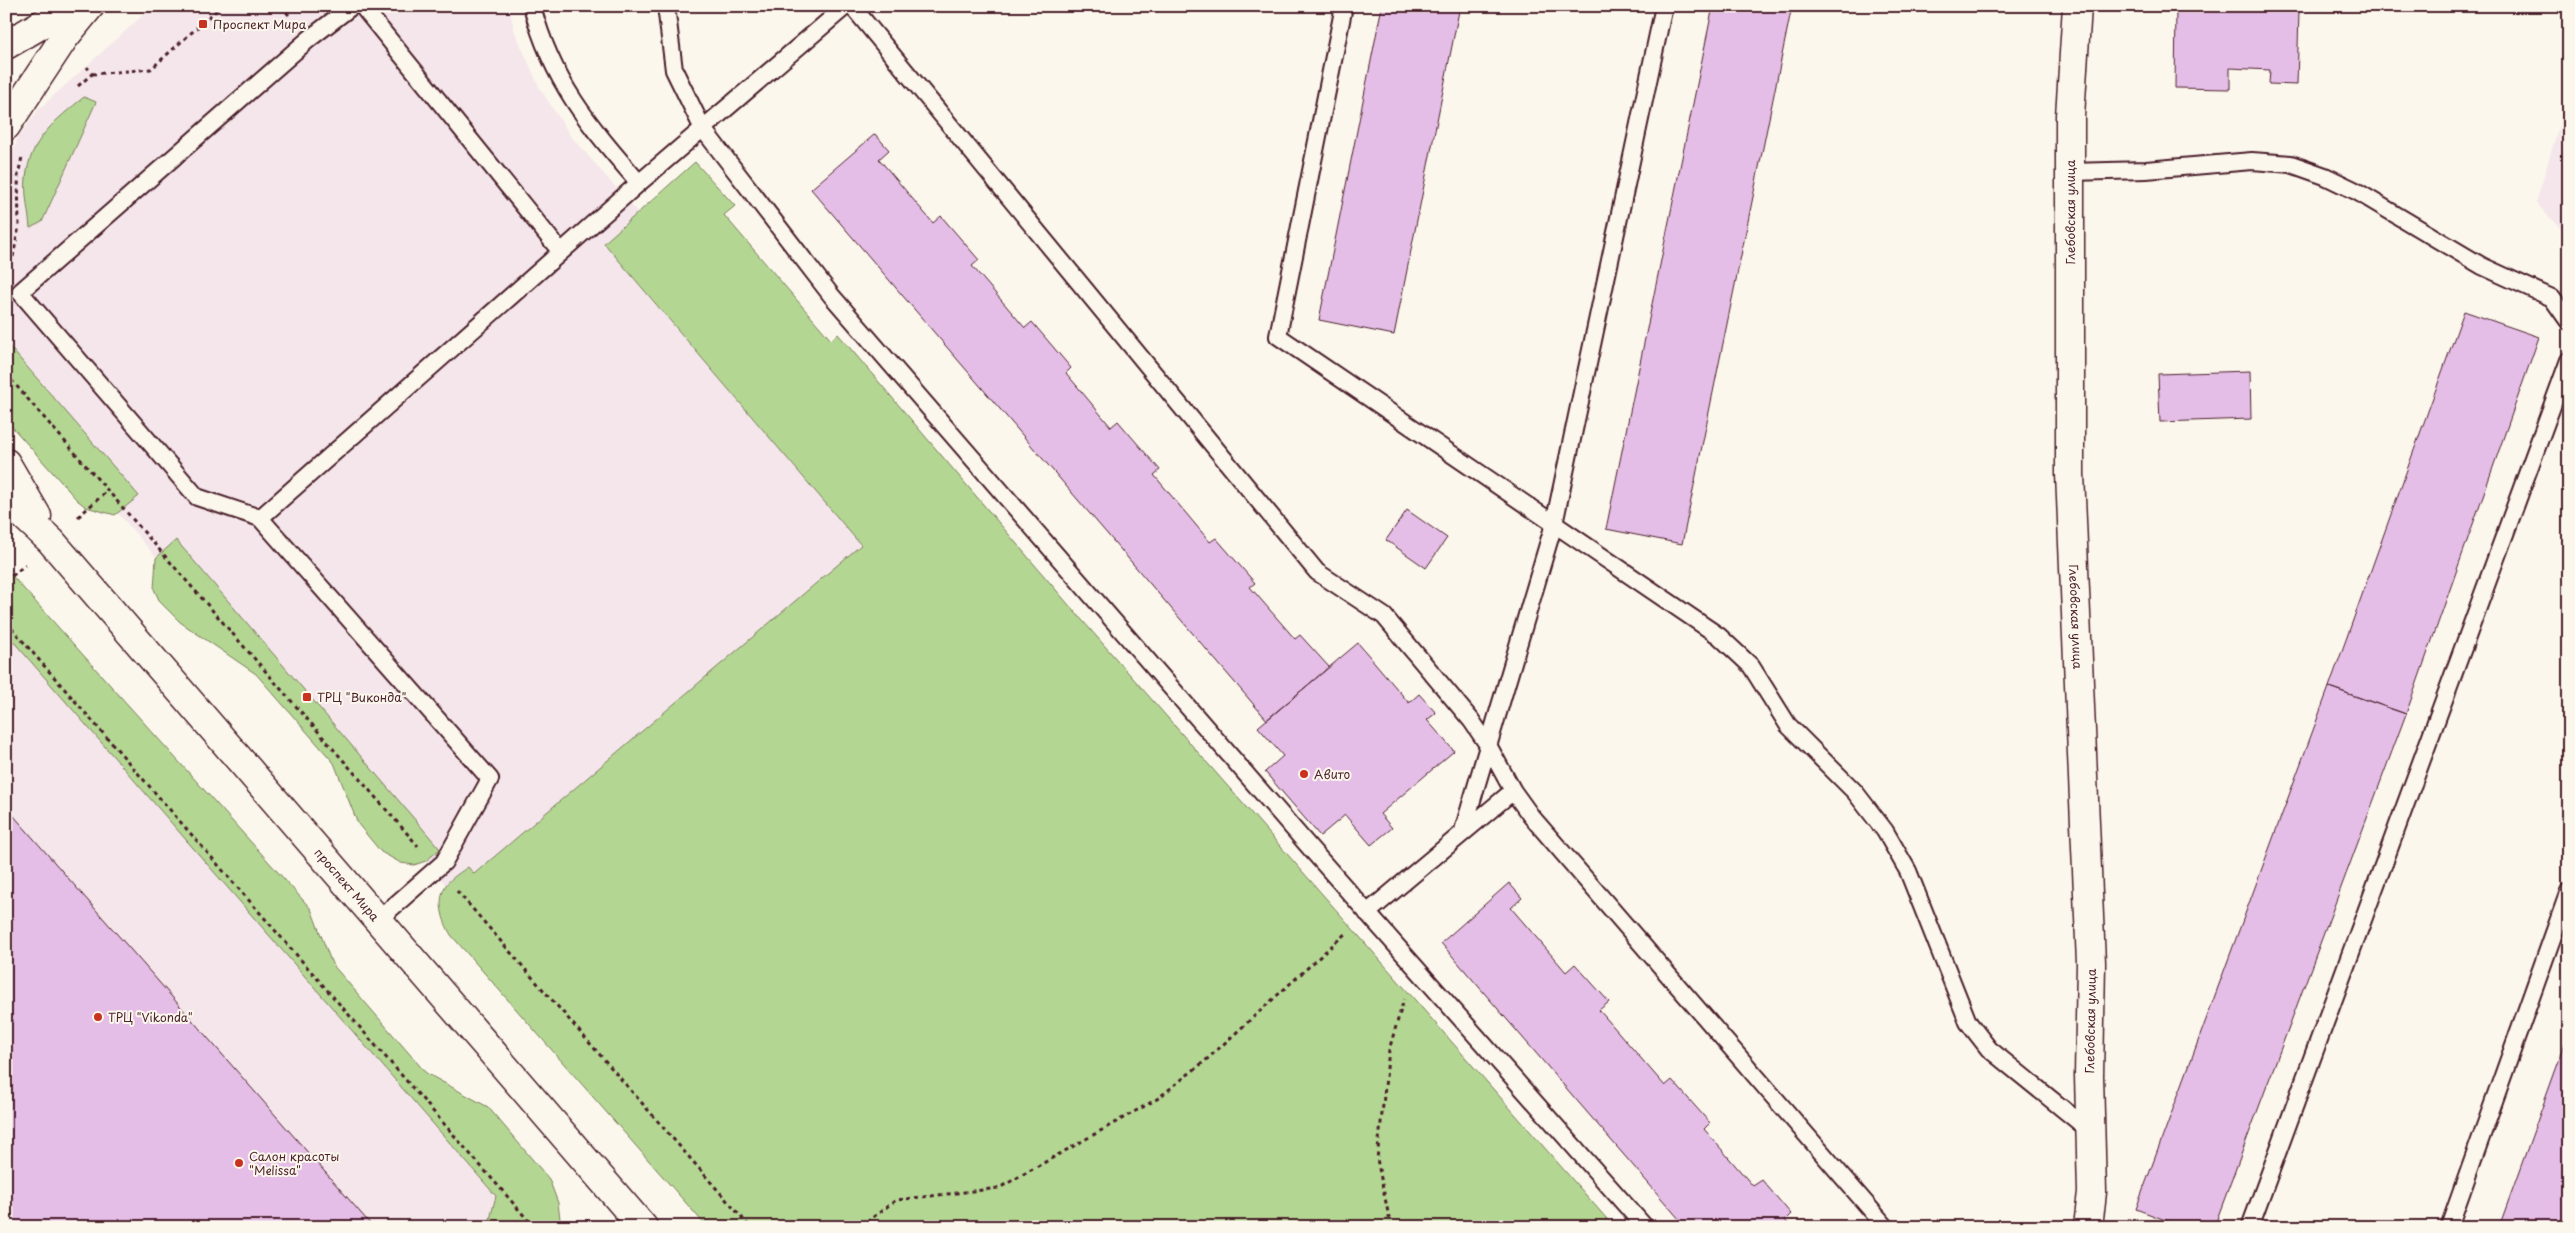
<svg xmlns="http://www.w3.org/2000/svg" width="2575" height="1233" viewBox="0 0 2575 1233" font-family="'Playpen Sans',sans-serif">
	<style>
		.built { fill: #f4e6ea }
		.green { fill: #b3d792; stroke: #7e7b5e }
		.building { fill: #e5bee7; stroke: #4a1f2b }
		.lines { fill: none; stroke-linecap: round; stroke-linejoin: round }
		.service-casing { stroke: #4a1f2b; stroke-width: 20 }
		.minor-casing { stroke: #4a1f2b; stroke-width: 31 }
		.secondary-casing { stroke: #4a1f2b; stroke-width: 31 }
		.path { stroke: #4a1f2b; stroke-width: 3; stroke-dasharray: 4 4; stroke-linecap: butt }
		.service { stroke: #fbf7ec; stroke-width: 16 }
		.minor { stroke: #fbf7ec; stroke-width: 28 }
		.secondary { stroke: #fbf7ec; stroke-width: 28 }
		.poi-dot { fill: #c8321e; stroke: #fbf7ec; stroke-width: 2 }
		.labels { text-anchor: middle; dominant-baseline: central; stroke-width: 4; stroke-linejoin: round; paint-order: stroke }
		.poi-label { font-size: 12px; fill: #4a1f2b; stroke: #fbf7ec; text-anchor: start }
		.street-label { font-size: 12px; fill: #4a1f2b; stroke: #fbf7ec }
	</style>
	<rect width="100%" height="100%" fill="#fbf7ec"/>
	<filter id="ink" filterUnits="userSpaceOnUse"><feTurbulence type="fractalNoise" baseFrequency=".02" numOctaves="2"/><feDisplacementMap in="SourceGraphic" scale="10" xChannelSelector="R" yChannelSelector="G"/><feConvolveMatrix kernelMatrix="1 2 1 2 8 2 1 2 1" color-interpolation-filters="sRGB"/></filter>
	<g filter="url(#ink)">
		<path class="built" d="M153 6H509L514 30 539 87 570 135 638 213 604 244 861 545 474 874 467 867 446 885 426 861 414 865 401 863 381 852 358 824 334 763 256 674 180 622 160 602 154 589 156 557 118 513 115 515 100 512 86 507 77 500 6 420 7 180 17 139 39 109Z
			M2569 92V238L2536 203Z
			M6 569 311 909 332 964 426 1073 488 1107 549 1179 558 1203 560 1219 557 1227H6Z"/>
		<path class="green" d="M84 97 96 102 42 222 30 228C29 213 24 194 26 178 30 139 56 120 84 97Z
			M695 162 735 206 724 215 831 340 838 334 1068 604 1614 1227H707L451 935C443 921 436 901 446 885 451 878 461 872 468 867L474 874 861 545 604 243Z
			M8 345 139 496 115 515 86 507 77 500 6 420V346Z
			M176 540 440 849 426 861 414 865 401 863 381 852 358 824 334 763 256 674 180 622 160 602 154 589 156 558Z
			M6 569 311 909 332 964 426 1073 488 1107 549 1179 558 1203 560 1219 557 1227H488L496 1196 6 633Z"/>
		<path class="building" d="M1382 6H1460L1394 335 1319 320Z
			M1713 6H1792L1682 544 1606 529Z
			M2176 8 2299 11 2297 85 2269 84 2270 70 2230 68V89L2175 88Z
			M875 134 889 150 879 159 933 223 941 216 979 260 972 266 1025 328 1032 322 1071 368 1066 373 1111 427 1118 421 1160 470 1154 475 1210 542 1216 538 1255 583 1250 587 1295 639 1300 635 1329 667 1267 720 811 189Z
			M2464 311 2539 337 2406 714 2329 687Z
			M2250 371 2251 419 2160 422 2158 374Z
			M1407 510 1447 538 1426 568 1386 540Z
			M1358 643 1409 703 1419 694 1436 713 1427 720 1454 751 1380 814 1392 828 1371 845 1345 815 1320 836 1265 772 1283 756 1258 727Z
			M2329 687 2406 714 2214 1227H2184L2136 1209Z
			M6 807 373 1227H6Z
			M1509 883 1522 898 1511 908 1566 972 1575 964 1609 1002 1599 1010 1665 1086 1672 1080 1710 1123 1704 1129 1753 1186 1762 1180 1791 1214 1785 1220 1791 1227H1686L1441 943Z
			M2569 1033V1227H2499Z"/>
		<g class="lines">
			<defs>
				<path id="service" d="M352 6 309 39 20 292 197 497 260 518 490 779 444 862 378 920
					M362 6 561 252
					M532 6C552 82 589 125 639 183
					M666 6 674 70 703 129 831 295 1311 849 1645 1227
					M852 6 1317 572 1384 616 1471 720 1488 745 1513 791 1531 816 1886 1227
					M1344 6 1278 336 1719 636 1751 666 1788 725 1855 792 1885 831 1908 871 1968 1022 1989 1049 2089 1130
					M2070 172 2146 170 2252 161 2291 164 2325 176 2356 191 2482 266 2552 298 2569 322
					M260 518 639 183 846 6
					M1462 834 1554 524 1664 6
					M1367 913 1513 791
					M2250 1227 2569 360
					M2449 1227 2569 891"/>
				<g id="minor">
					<path id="s1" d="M2077 6 2070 116V474L2091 963 2089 1076 2092 1192 2088 1227"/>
				</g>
				<g id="secondary">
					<path d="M6 45 73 6"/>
					<path d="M6 126 64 38 90 6"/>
					<path d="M6 463 37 516"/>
					<path id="s2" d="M6 499 51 541 643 1227"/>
				</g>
			</defs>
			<use href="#service" class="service-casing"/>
			<use href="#minor" class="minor-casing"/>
			<use href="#secondary" class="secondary-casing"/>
			<path class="path" d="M281 6 289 15
				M92 74 151 69 221 6
				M78 86 92 74 87 67
				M13 257 19 226 18 175 22 157
				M6 374 418 846
				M78 517 107 491
				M6 581 25 565
				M6 622 534 1227
				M457 891 750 1227
				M860 1227 896 1200 999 1188 1157 1099 1205 1061 1347 932
				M1391 1227 1377 1159 1389 1050 1404 999"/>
			<use href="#service" class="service"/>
			<use href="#minor" class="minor"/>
			<use href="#secondary" class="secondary"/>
		</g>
	</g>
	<g class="poi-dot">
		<rect x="198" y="19" width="10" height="10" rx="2.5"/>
		<rect x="302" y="692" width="10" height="10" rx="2.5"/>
		<circle cx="1304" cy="774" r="5"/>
		<circle cx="98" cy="1017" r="5"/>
		<circle cx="239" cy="1163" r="5"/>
	</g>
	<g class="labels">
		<g class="poi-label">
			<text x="213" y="24">Проспект Мира</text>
			<text x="317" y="697">ТРЦ "Виконда"</text>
			<text x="1314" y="774">Авито</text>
			<text x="108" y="1017">ТРЦ "Vikonda"</text>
			<text x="249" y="1156">Салон красоты<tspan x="249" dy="14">"Melissa"</tspan></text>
		</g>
		<g class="street-label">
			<text transform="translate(2070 212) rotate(-90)">Глебовская улица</text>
			<text stroke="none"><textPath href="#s1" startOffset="611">Глебовская улица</textPath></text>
			<text stroke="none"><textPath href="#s2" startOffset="515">проспект Мира</textPath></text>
			<text transform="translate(2090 1021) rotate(-89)">Глебовская улица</text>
		</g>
	</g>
	<rect width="2575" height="1233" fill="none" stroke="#fbf7ec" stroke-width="25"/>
	<rect x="12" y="12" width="2550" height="1208" fill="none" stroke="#4a1f2b" stroke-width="2" filter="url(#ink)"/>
</svg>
